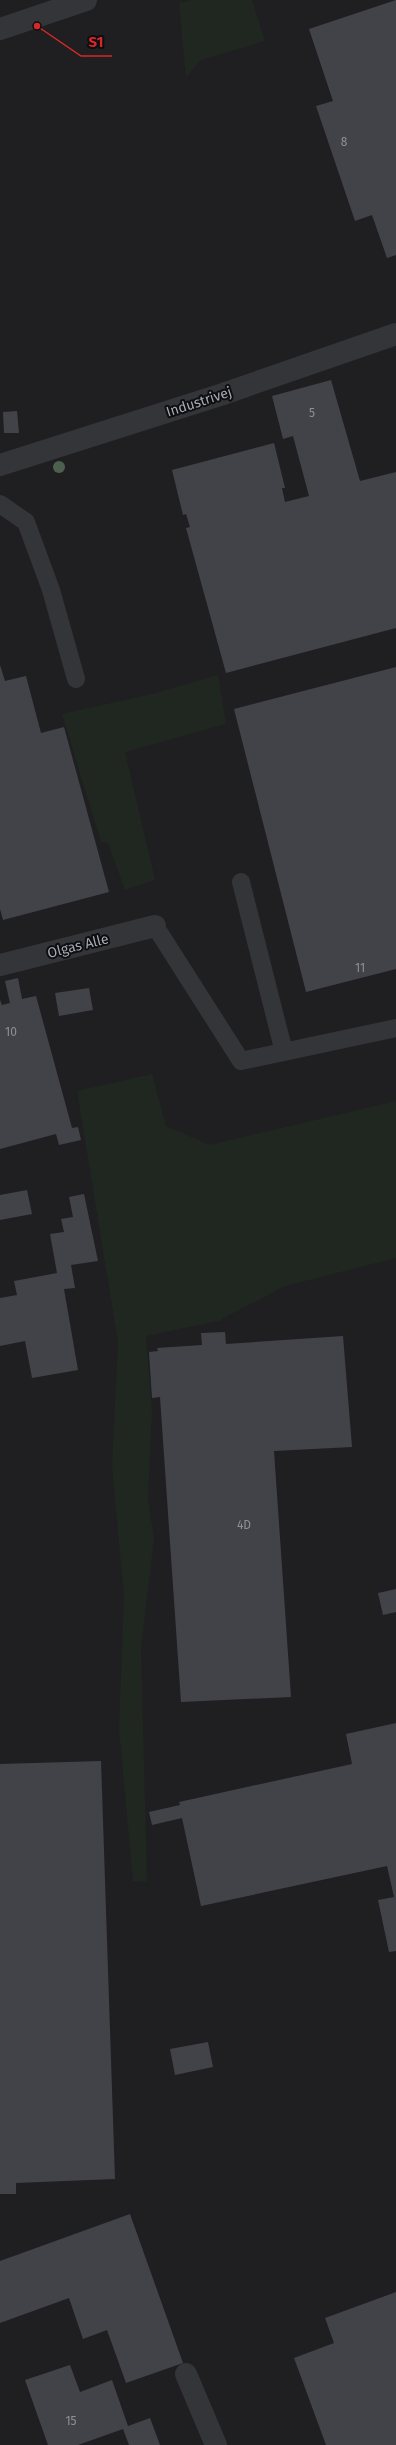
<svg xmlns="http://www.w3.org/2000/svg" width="396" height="2445" viewBox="0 0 396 2445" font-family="'Fira Sans',sans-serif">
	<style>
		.built { fill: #1f1f22 }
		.green { fill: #1f2720 }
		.building { fill: #424348 }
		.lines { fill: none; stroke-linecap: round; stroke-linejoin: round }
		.service { stroke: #343539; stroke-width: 18 }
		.minor { stroke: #343539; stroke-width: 22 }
		.tree { fill: #4d604f }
		.labels { text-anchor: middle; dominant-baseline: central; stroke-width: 4; stroke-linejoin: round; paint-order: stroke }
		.number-label { font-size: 12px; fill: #8c909a }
		.street-label { font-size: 14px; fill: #a5aab5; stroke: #0e0e10 }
		.leader { fill: none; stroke: #d62828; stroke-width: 1.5 }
		.callout-dot { fill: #d62828; stroke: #0e0e10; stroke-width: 1.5 }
		.callout-label { font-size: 15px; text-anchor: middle; font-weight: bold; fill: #d62828; stroke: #0e0e10; stroke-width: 4; stroke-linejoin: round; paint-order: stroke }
	</style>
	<rect width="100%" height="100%" fill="#131315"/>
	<path class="built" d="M0 0H396V2445H0Z"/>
	<path class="green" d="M192 0H252L265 41 201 60 186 77 179 3Z
		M218 675 226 724 125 752 155 880 125 890 108 843 101 842 62 714 156 693Z
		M152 1074 166 1126 210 1145 396 1101V1258L285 1286 218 1321 146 1336 152 1412 148 1499 154 1538 141 1648 147 1882 133 1881 119 1728 124 1597 112 1466 118 1342 77 1091Z"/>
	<path class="building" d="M396 0V255L387 258 372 215 355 221 316 106 333 101 309 29Z
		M331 380 360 481 396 472V628L226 673 186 528 190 527 186 514 183 515 172 470 274 443 285 488H282L285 502 309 496 293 436 283 439 272 396Z
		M17 411 19 433H4L3 412Z
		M0 665 5 681 26 676 41 733 64 727 109 892 3 920 0 909Z
		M396 667V969L306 992 234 709Z
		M18 978 22 999 36 996 72 1128 78 1127 81 1140 59 1145 56 1134 0 1149V1000L2 1005 10 1003 5 981Z
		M89 988 93 1010 59 1016 55 993Z
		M27 1190 32 1214 0 1220V1195Z
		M84 1194 98 1261 71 1265 75 1288 64 1289 78 1370 32 1378 25 1341 0 1346V1298L17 1295 14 1281 57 1273 50 1234 64 1232 61 1219 73 1217 69 1197Z
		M225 1332 226 1344 343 1336 352 1447 274 1451 291 1697 181 1702 160 1397 152 1398 149 1352 158 1351 157 1348 202 1345 201 1333Z
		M396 1589V1612L383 1615 378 1593Z
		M396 1723V1951L389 1952 378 1900 394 1897 387 1866 201 1906 182 1818 152 1825 149 1812 180 1805 179 1802 352 1764 346 1734Z
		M101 1761 115 2179 16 2183V2194H0V1764Z
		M208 2042 213 2067 175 2075 170 2049Z
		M130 2214 183 2363 126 2383 107 2330 83 2339 69 2298 0 2323V2261Z
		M396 2292V2445H326L294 2358 334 2343 325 2318Z
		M70 2365 80 2392 112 2380 128 2426 150 2418 160 2445H129L123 2429 78 2445H48L25 2380Z"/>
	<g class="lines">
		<path class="service" d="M0 504 26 522 51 590 76 679
			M241 882 284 1052
			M155 926 241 1061 396 1028"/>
		<path class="minor" d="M0 29 86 0
			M0 465 220 395 396 334
			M0 965 155 926
			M186 2374 216 2445"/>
	</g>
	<circle class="tree" cx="59" cy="467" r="6"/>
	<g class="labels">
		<g class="number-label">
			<text x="344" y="142">8</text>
			<text x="312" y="413">5</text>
			<text x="360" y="968">11</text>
			<text x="11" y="1032">10</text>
			<text x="244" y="1525">4D</text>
			<text x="71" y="2421">15</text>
		</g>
		<g class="street-label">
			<text transform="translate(199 402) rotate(-18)">Industrivej</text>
			<text transform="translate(78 946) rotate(-14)">Olgas Alle</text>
		</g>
	</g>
	<path class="leader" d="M37 26L81 56H112"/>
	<circle class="callout-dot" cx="37" cy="26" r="4"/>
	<g class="callout-label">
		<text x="96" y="47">S1</text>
	</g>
</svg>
